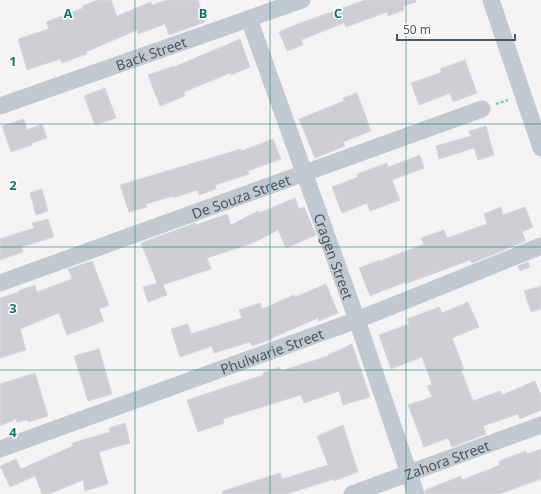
<svg xmlns="http://www.w3.org/2000/svg" width="541" height="494" viewBox="0 0 541 494" font-family="'Noto Sans',sans-serif">
	<style>
		.building { fill: #cdcfd5; stroke: #d7d9de }
		.lines { fill: none; stroke-linecap: round; stroke-linejoin: round }
		.path { stroke: #7ad0a6; stroke-width: 2.5; stroke-dasharray: 3 2; stroke-linecap: butt }
		.minor { stroke: #c1cad2; stroke-width: 17 }
		.grid { fill: none; stroke: #0f766e; stroke-width: 1; stroke-opacity: 0.55 }
		.labels { text-anchor: middle; dominant-baseline: central; stroke-width: 3; stroke-linejoin: round; paint-order: stroke }
		.street-label { font-size: 14px; fill: #4a5661; stroke: #fff }
		.grid-label { font-size: 13px; text-anchor: middle; font-weight: bold; fill: #0f766e; stroke: #fff; stroke-width: 3; stroke-linejoin: round; paint-order: stroke }
	</style>
	<rect width="100%" height="100%" fill="#f5f3f3"/>
	<path class="building" d="M97 0H111L117 16 151 2 152 5 167 0H198L205 22 169 35 165 24 138 34 137 30 86 52 87 54 62 63 60 59 27 70 18 39 49 29 46 22 83 8 82 6Z
		M365 0H416V2L403 6 404 10 388 16 387 12 346 27 344 23 301 40 303 45 287 51 279 32 300 23Z
		M240 39 250 67 231 75 230 73 184 92 185 96 160 106 148 75 174 66V67Z
		M465 60 477 93 453 102 450 93 419 105 411 83 442 72 440 69Z
		M105 88 116 118 95 125 84 96Z
		M357 93 371 131 343 142 345 146 315 158 299 119 344 101 343 98Z
		M24 119 27 130 42 124 47 138 32 143V145L11 152 2 126Z
		M486 126 494 155 478 160 474 148 439 159 436 146 471 136 469 131Z
		M273 139 281 159 248 171 249 174 215 185 216 189 199 195 197 190 173 198V196L146 204 147 207 129 212 120 185 241 149V151Z
		M420 155 424 168 392 180 400 200 370 211 367 203 342 213 332 187 358 177 357 174 387 163 388 167Z
		M42 189 48 211 36 215 30 193Z
		M295 198 299 209 304 207 316 235 286 248 278 230 253 243 207 258 211 269 163 285 167 295 148 302 143 287 157 283 141 243 195 223 196 225 227 214 231 225 258 211 259 213Z
		M501 207 503 215 525 207 533 227 522 232 526 241 472 263 470 260 405 284V282L370 296 359 268 380 260V261L424 244 421 238 444 230 447 238 487 224 484 214Z
		M48 219 54 237 21 247 23 252 0 260V239L34 228 32 223Z
		M92 261 109 305 99 309 104 321 67 335 59 313 20 329 26 350 0 358V298L19 292 18 291 35 285 37 292 72 279 68 269Z
		M528 262 530 267 520 271 518 266Z
		M326 284 338 313 319 321 318 318 272 338V339L252 346 250 342 214 353 212 346 180 357 171 329 188 324 191 334 242 318 239 310 260 303 262 309 294 295 295 297Z
		M541 286V309L531 312 524 291Z
		M468 302 479 327 452 338 464 369 461 370 473 401 500 391 502 395 535 381 541 395V410L520 419 518 414 483 426 486 434 452 447 448 438 424 447 408 405 432 397 427 386 432 384 422 357 391 369 379 335 409 324 407 319 439 307 442 313Z
		M352 344 370 397 343 405 339 391 304 403 301 395 223 419 224 423 198 432 187 400 263 375V373L280 367 281 371 328 356V355Z
		M99 349 112 394 88 401 74 356Z
		M35 373 48 416 28 422 27 420 17 422 16 419 0 426V384Z
		M125 423 130 443 99 452 108 484 85 491 83 480 49 494H42L35 476 10 487 0 466 16 459 21 469 73 446 72 443 110 432 109 428Z
		M343 425 358 472 334 481V479L287 494H223V491L280 473 282 479 328 465 317 436Z
		M541 449V479L499 494H426L425 490 461 476 462 480 500 465 499 461 526 451 527 454Z"/>
	<g class="lines">
		<path class="path" d="M496 104 508 100"/>
		<g class="minor">
			<path d="M491 0 541 148"/>
			<path id="s1" d="M249 19 357 320 416 494"/>
			<path id="s2" d="M0 106 302 0"/>
			<path id="s3" d="M0 283 482 109"/>
			<path id="s4" d="M0 449 357 320 541 246"/>
			<path id="s5" d="M352 494 541 425"/>
		</g>
	</g>
	<path class="grid" d="M135 0V494M270 0V494M406 0V494M0 124H541M0 247H541M0 370H541"/>
	<g class="labels">
		<g class="street-label">
			<text stroke="none"><textPath href="#s2" startOffset="160">Back Street</textPath></text>
			<text stroke="none"><textPath href="#s3" startOffset="256">De Souza Street</textPath></text>
			<text stroke="none"><textPath href="#s1" startOffset="252">Cragen Street</textPath></text>
			<text stroke="none"><textPath href="#s4" startOffset="289">Phulwarie Street</textPath></text>
			<text stroke="none"><textPath href="#s5" startOffset="101">Zahora Street</textPath></text>
		</g>
	</g>
	<g class="grid-label">
		<text x="68" y="18">A</text>
		<text x="203" y="18">B</text>
		<text x="338" y="18">C</text>
		<text x="13" y="66">1</text>
		<text x="13" y="190">2</text>
		<text x="13" y="313">3</text>
		<text x="13" y="437">4</text>
	</g>
	<path d="M397 34v6h118v-6" fill="none" stroke="#4a5661" stroke-width="2"/>
	<text x="403" y="34" font-size="12" fill="#4a5661" stroke="#ffffff" stroke-width="3" paint-order="stroke">50 m</text>
</svg>
